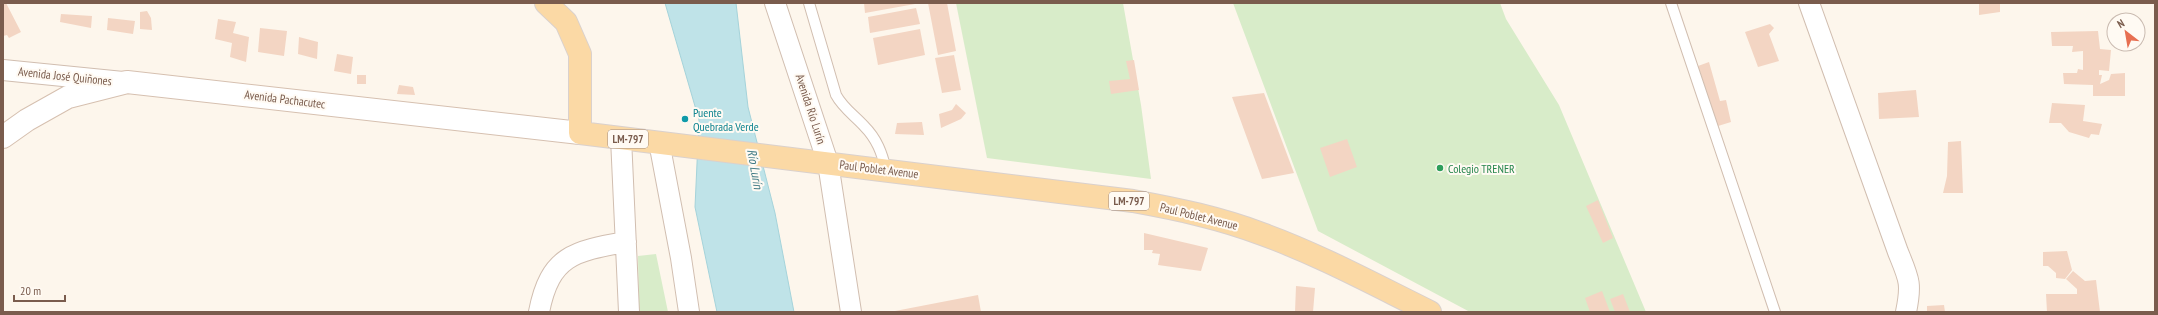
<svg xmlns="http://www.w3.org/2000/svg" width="2158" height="315" viewBox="0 0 2158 315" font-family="'PT Sans Narrow',sans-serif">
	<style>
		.green { fill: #d8ecc9 }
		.water { fill: #bfe3e8; stroke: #a5d3da }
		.building { fill: #f3d5c3 }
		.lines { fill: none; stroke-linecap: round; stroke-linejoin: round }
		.lane-casing { stroke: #d1beb0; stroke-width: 12 }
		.street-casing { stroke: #d1beb0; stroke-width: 22 }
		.secondary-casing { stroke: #d6c0b0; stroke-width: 24 }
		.primary-casing { stroke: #dad1cd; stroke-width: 24 }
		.lane { stroke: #fff; stroke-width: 10 }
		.street { stroke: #fff; stroke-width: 20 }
		.secondary { stroke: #fff; stroke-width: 22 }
		.primary { stroke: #fbd9a5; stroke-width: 22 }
		.culture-dot { fill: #0f9aa8; stroke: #fffaf3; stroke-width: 1.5 }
		.leisure-dot { fill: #2e9e5b; stroke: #fffaf3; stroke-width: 1.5 }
		.labels { text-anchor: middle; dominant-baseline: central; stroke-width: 4; stroke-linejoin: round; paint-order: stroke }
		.shield { fill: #fffaf3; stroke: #a28b7f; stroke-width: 1 }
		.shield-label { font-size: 11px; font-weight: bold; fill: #7a5c4d }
		.street-label { font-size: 12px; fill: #7a5c4d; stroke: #fffaf3 }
		.culture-label { font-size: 12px; fill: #0d838f; stroke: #fffaf3; text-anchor: start }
		.leisure-label { font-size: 12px; fill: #27864d; stroke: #fffaf3; text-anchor: start }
		.water-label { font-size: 13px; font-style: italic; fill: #437c86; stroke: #fffaf3 }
	</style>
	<rect width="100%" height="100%" fill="#fdf6ec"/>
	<path class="green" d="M956 3H1123L1141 105 1151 179 987 158Z
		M1233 3H1500L1506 19 1559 105 1646 312H1470L1318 231Z
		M656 254 668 312H639L638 256Z"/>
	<path class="water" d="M665 3H736L748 107 775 213 794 312H717L695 207 699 120Z"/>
	<path class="building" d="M3 3H6L21 32 9 38 7 35 3 36Z
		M864 3H915V4L865 13Z
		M928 3H947L956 51 938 55Z
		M1979 3H2000V12L1979 15Z
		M916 8 920 24 870 33 868 17Z
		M147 11 151 18 152 30 140 29V12Z
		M61 14 92 16 91 28 60 22Z
		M108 18 135 21 133 34 107 30Z
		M218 19 236 22 233 33 249 37 246 62 230 57 232 43 215 39Z
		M1770 24 1774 28 1769 34 1779 61 1758 67 1745 32Z
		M260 28 287 31 284 56 258 52Z
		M920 29 925 55 878 65 873 38Z
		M2098 31 2100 49 2111 50 2109 71 2099 70V75H2102L2100 84 2109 80 2111 74 2125 73V96H2093V85L2064 84 2063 73H2077L2078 69 2083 70V51L2072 52 2073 46H2052L2051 32Z
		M299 37 318 42 317 59 298 54Z
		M337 54 353 57 351 74 334 71Z
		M954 55 961 90 942 93 935 58Z
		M1134 60 1139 90 1111 94 1109 81 1130 79 1126 61Z
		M1709 62 1720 101 1726 100 1731 122 1718 126 1698 66Z
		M357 75H366V84H357Z
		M399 85 413 87 415 95 397 94Z
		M1916 90 1919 117 1879 119 1878 93Z
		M1264 93 1294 173 1262 179 1232 97Z
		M2052 103 2085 105 2083 121 2102 124 2099 135 2091 134 2089 138 2069 132 2061 123H2049Z
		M956 104 966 113 961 119 941 128 939 114 952 110Z
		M922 122 924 135 895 134 897 123Z
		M1347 139 1357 167 1330 177 1320 148Z
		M1961 141 1963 193H1943L1947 176 1948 142Z
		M1598 200 1613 238 1603 243 1586 206Z
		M1144 233 1208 248 1201 271 1158 265 1160 254 1152 253 1153 250H1144Z
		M2067 251 2072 270 2065 279 2056 278V273L2048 266H2043V252Z
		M2073 271 2085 281 2096 280 2100 312H2047L2046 294H2077V289L2066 279Z
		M1296 286 1315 288 1313 312H1295Z
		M1602 291 1610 312H1590L1585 298Z
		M1623 294 1630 312H1615L1610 299Z
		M978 295 981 312H895V311Z
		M1944 305 1945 312H1927V306Z"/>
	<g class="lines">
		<defs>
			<path id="lane" d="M809 3 836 95C843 108 854 115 864 126 877 139 882 153 886 170
				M1671 3 1775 312"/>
			<path id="street" d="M775 3 828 163 851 312
				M1809 3 1898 252C1909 279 1912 283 1906 312
				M3 70 123 82
				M621 138 629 312
				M659 142 681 258 689 312
				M539 312C550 255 575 251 626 242"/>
			<path id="secondary" d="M3 137 27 120 68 97 127 82 580 133"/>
			<path id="primary" d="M546 3 566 22 580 54V133L1133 201C1177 209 1220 218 1262 234 1320 255 1375 285 1430 312"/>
		</defs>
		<use href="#lane" class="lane-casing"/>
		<use href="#street" class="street-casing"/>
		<use href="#secondary" class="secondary-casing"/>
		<use href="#primary" class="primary-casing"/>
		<use href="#lane" class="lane"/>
		<use href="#street" class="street"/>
		<use href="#secondary" class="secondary"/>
		<use href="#primary" class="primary"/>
	</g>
	<circle class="culture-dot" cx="685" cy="119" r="4"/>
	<circle class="leisure-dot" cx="1440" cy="168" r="4"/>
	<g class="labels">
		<g class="shield">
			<rect x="608" y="130" width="40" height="18" rx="3"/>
			<rect x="1109" y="192" width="40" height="18" rx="3"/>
		</g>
		<g class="shield-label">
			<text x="628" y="139">LM-797</text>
			<text x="1129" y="201">LM-797</text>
		</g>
		<g class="street-label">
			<text transform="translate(65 76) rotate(6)">Avenida José Quiñones</text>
			<text transform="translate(285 99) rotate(7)">Avenida Pachacutec</text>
			<text transform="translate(811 109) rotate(72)">Avenida Río Lurín</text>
			<text transform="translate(879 169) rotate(7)">Paul Poblet Avenue</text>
			<text transform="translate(1199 216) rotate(14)">Paul Poblet Avenue</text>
		</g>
		<g class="culture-label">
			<text x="693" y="112">Puente<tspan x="693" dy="14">Quebrada Verde</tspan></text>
		</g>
		<g class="leisure-label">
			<text x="1448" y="168">Colegio TRENER</text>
		</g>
		<g class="water-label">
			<text transform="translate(755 169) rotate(80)">Río Lurín</text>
		</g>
	</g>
	<rect width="2158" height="315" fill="none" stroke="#7a5c4d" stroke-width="8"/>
	<g transform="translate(2126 32) rotate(329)"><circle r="19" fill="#fffaf3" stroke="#cabbb1"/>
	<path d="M0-3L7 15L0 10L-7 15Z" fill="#e76f51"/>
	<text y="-6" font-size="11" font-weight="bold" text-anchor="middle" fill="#7a5c4d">N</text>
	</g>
	<path d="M14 295v6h51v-6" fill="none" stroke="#7a5c4d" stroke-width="2"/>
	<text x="20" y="295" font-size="12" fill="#7a5c4d" stroke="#fffaf3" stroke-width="3" paint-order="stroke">20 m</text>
</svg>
